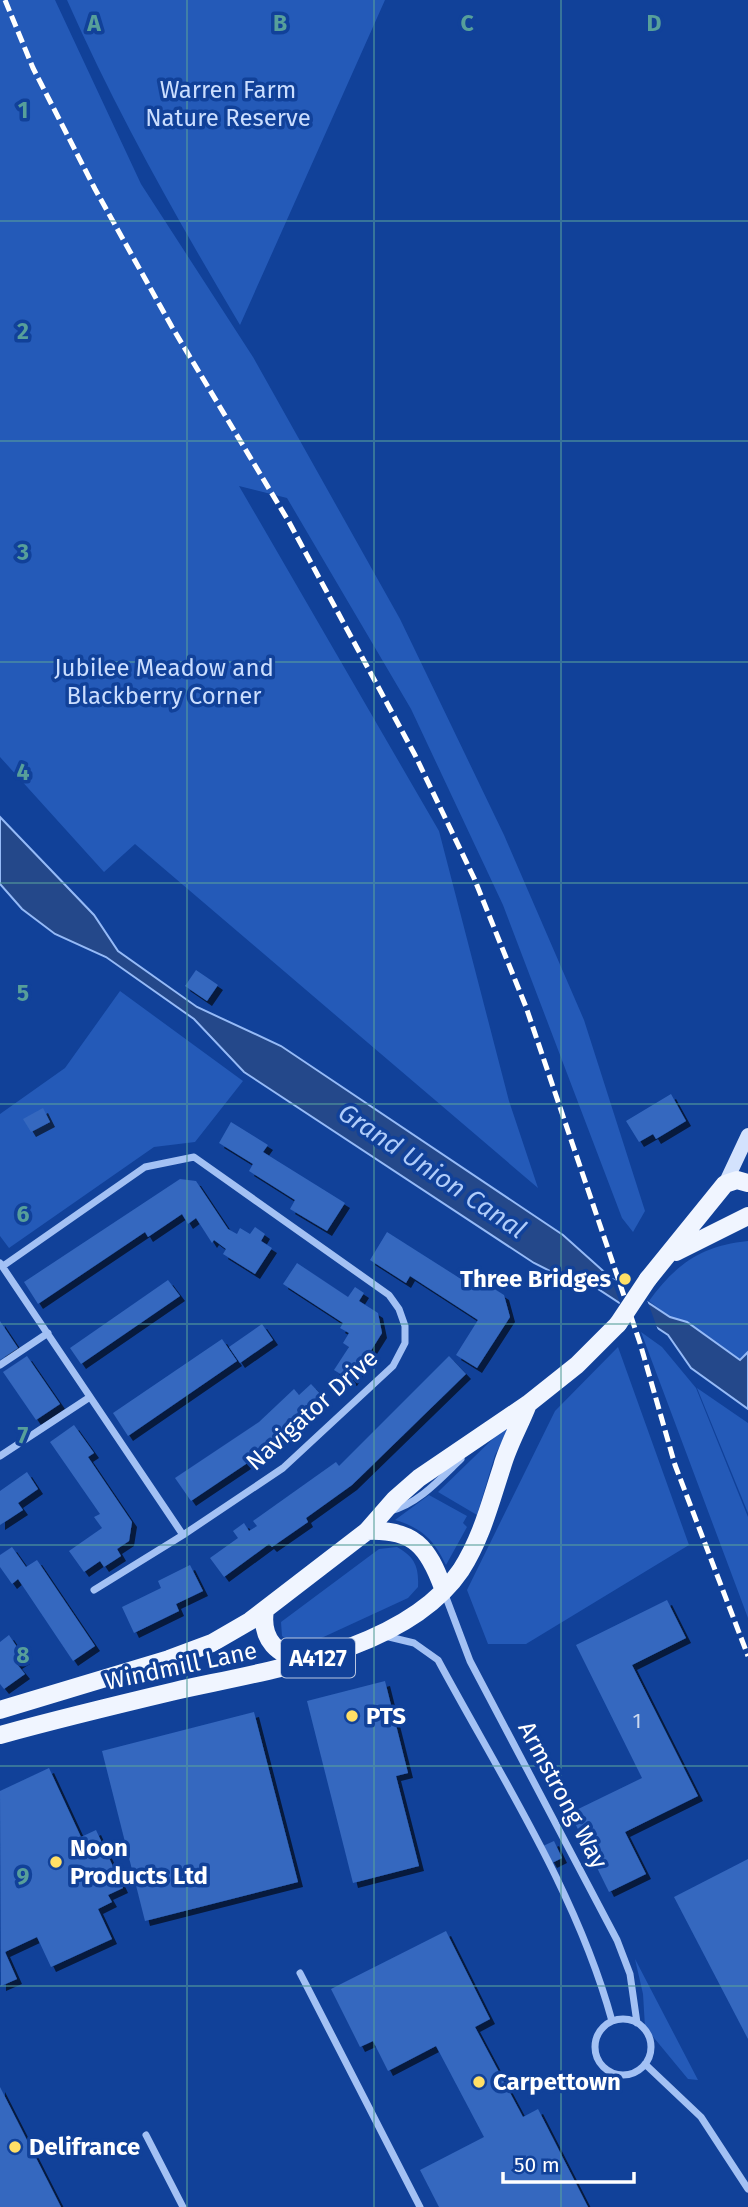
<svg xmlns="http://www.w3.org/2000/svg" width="748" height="2207" viewBox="0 0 748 2207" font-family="'Fira Sans',sans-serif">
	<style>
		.green { fill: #245ab8 }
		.water { fill: #24488a; stroke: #95baf7; stroke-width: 2 }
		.pier { fill: #114199 }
		.building { fill: #3568bf; filter: url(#shadow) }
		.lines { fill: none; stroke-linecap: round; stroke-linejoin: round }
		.minor { stroke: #a3c1f4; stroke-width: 7 }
		.secondary { stroke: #d3e2fd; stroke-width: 14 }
		.primary { stroke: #f0f5ff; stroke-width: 18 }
		.rail { stroke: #fff; stroke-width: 5; stroke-dasharray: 12 5; stroke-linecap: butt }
		.primary-bridge { stroke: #f0f5ff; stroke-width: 18 }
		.grid { fill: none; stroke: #579f9a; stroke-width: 2; stroke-opacity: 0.55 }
		.poi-dot { fill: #ffdf66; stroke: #114199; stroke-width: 2.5 }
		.labels { text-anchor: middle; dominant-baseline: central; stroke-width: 7; stroke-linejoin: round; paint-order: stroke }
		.number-label { font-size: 21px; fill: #ccd9ef }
		.shield { fill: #114199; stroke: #b8c6e0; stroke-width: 2 }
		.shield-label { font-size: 23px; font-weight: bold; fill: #fff }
		.park-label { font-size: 24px; fill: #cbdefe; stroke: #114199 }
		.poi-label { font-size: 24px; font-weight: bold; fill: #fff; stroke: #114199; text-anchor: start }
		.street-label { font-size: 24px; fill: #fff; stroke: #114199 }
		.water-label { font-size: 26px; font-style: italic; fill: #afccfa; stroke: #114199 }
		.grid-label { font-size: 23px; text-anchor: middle; font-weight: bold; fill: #579f9a; stroke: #114199; stroke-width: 7; stroke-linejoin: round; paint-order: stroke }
	</style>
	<defs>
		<filter id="shadow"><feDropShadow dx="5" dy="5" stdDeviation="0" flood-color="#0009"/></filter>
	</defs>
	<rect width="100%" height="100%" fill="#114199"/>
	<path class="green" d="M0 0H55L141 184 253 357 400 619 504 835 584 1020 645 1211 633 1232 622 1218 503 905 411 709 287 498 239 486 439 831 509 1101 538 1188 135 844 104 872 0 757Z
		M67 0H385L240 325C177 219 117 113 67 0Z
		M120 991 243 1081 195 1142 154 1147 9 1248 0 1236V1114L65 1068Z
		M748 1241V1352L740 1360 687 1322 670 1317 649 1301C676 1264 701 1246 748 1241Z
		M641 1332 662 1347 696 1388 748 1517V1618Z
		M618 1347 689 1545 526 1644H488L467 1590 555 1411Z
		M697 1388 748 1423V1513Z
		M505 1427 509 1428 495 1455 477 1515 438 1492Z
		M429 1495 467 1516 463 1523 467 1527 446 1565C434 1540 422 1528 395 1520Z
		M397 1547C415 1557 419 1567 418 1587L408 1598 304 1646 293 1645 282 1636 281 1622 379 1549Z
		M635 1959 698 2080 688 2079 645 2027 643 1994Z"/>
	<path class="water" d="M0 817 94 915 118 951 197 1007 281 1046 563 1235 611 1278 670 1317 687 1322 740 1360 748 1352V1409L691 1368 668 1335 598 1289 568 1280 534 1263 244 1072 194 1019 106 957 55 934 22 909 0 884Z"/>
	<path class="pier" d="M611 1278 649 1297 647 1300 659 1333 618 1306 620 1303Z"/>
	<path class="building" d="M196 970 218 985 207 1001 185 986Z
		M671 1094 686 1121 656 1139 653 1134 639 1142 626 1121Z
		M43 1108 50 1122 31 1132 23 1119Z
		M231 1122 268 1145 263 1152 345 1203 327 1231 290 1209 295 1200 249 1171 253 1164 219 1143Z
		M180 1179 196 1181 228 1229 237 1234 240 1228 250 1234 255 1227 265 1234 261 1241 272 1248 255 1274 223 1254 226 1249 214 1240 212 1243 196 1218 188 1224 182 1214 148 1237 145 1232 38 1304 24 1282Z
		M387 1232 472 1286 477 1278 504 1295 510 1317 477 1368 456 1355 478 1320 410 1276 406 1283 370 1260Z
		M297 1263 348 1297 355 1287 364 1293 359 1301 378 1313 382 1333 352 1381 334 1370 349 1347 343 1343 349 1333 340 1328 343 1323 283 1284Z
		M168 1280 180 1296 81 1364 70 1348Z
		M0 1321 18 1348 0 1360Z
		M262 1324 273 1340 240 1363 229 1347Z
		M222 1339 237 1361 128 1436 113 1413Z
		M27 1356 60 1404 36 1420 3 1372Z
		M449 1356 466 1374 352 1485 306 1518 308 1522 272 1547 269 1544 224 1577 210 1558 238 1538 233 1531 244 1523 249 1531 257 1526 253 1521 336 1462 339 1466Z
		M311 1384 325 1399 274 1445 191 1501 175 1478 259 1422 294 1389 299 1395Z
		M74 1425 94 1453 88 1457 132 1522 129 1541 117 1549 121 1556 104 1567 100 1561 84 1572 69 1551 102 1528 94 1517 100 1514 50 1442Z
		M27 1472 38 1489 18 1503 23 1510 0 1525V1491Z
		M12 1547 26 1567 37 1560 95 1646 73 1661 18 1579 12 1584 0 1567V1555Z
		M190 1565 203 1591 176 1604 179 1611 134 1633 122 1607 161 1588 158 1581Z
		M667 1600 686 1638 632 1665 698 1796 625 1832 646 1874 609 1892 570 1813 642 1778 576 1645Z
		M9 1635 25 1659 17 1664 25 1674 4 1689 0 1684V1642Z
		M385 1681 408 1773 396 1776 419 1866 353 1883 307 1701Z
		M254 1712 298 1882 145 1921 102 1751Z
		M49 1768 81 1837 96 1830 123 1888 108 1895 112 1902 98 1909 112 1939 51 1967 37 1937 5 1952 17 1979 1 1986 0 1791Z
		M554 1841 562 1858 552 1863 543 1846Z
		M748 1859V2039L674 1897Z
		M446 1931 490 2019 475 2027 523 2117 538 2109 588 2207H439L420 2170 484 2137 436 2046 388 2071 373 2041 360 2047 331 1989Z
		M0 2087 61 2207H0Z"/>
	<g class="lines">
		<path class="minor" d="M0 1263 183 1535 283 1468 393 1366 405 1343V1326L399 1309 389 1295 194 1157 145 1167 3 1266
			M0 1365 48 1333
			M0 1456 90 1397
			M390 1511C418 1504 440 1479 461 1459
			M94 1590 183 1535
			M444 1592 470 1661 617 1940 630 1974 637 2023
			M385 1636 414 1643 438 1660C501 1777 577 1893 612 2021
			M300 1973 420 2207
			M595 2047a28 28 0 1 1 56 0a28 28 0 1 1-56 0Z
			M645 2064 701 2117 748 2189
			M146 2135 183 2207"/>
		<path class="secondary" d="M725 1184 748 1135"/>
		<path class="primary" d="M676 1252 748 1216
			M648 1279 725 1184 737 1180 748 1183
			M367 1531C414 1529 428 1547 443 1588
			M265 1610C260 1641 278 1654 305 1663
			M0 1710 169 1659 212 1643 250 1621 367 1531 395 1499 419 1478 528 1404 577 1365 618 1324
			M0 1735C58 1719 116 1705 175 1691 263 1671 406 1652 461 1570 482 1537 490 1503 502 1467 508 1445 520 1425 528 1404"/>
		<path class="rail" d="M5 0 33 68 95 189 172 327 289 522 415 755 474 878 526 1007 640 1343 675 1465 748 1656"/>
		<path class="primary-bridge" d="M618 1324 648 1279"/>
	</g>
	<path class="grid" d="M187 0V2207M374 0V2207M561 0V2207M0 221H748M0 441H748M0 662H748M0 883H748M0 1104H748M0 1324H748M0 1545H748M0 1766H748M0 1986H748"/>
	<g class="poi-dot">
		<circle cx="625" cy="1279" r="7"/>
		<circle cx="352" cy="1716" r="7"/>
		<circle cx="56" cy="1862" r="7"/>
		<circle cx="479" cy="2082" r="7"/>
		<circle cx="15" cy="2147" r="7"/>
	</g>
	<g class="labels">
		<g class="number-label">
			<text x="637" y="1721">1</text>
		</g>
		<rect class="shield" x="281" y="1638.5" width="74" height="39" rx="5"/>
		<g class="shield-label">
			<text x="318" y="1658">A4127</text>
		</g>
		<g class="park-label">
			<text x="228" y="90">Warren Farm<tspan x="228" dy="28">Nature Reserve</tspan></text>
			<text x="164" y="668">Jubilee Meadow and<tspan x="164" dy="28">Blackberry Corner</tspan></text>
		</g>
		<g class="poi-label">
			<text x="611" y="1279" text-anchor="end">Three Bridges</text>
			<text x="366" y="1716">PTS</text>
			<text x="70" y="1848">Noon<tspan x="70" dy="28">Products Ltd</tspan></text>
			<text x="493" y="2082">Carpettown</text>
			<text x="29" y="2147">Delifrance</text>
		</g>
		<g class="street-label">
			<text transform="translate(312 1410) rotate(-42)">Navigator Drive</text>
			<text transform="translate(181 1666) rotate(-12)">Windmill Lane</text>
			<text transform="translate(563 1795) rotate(62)">Armstrong Way</text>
		</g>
		<g class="water-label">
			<text transform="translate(432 1171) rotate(34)">Grand Union Canal</text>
		</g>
	</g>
	<g class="grid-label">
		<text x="94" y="31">A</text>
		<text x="280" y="31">B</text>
		<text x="467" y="31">C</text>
		<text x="654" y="31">D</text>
		<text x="23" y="118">1</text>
		<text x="23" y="339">2</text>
		<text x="23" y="560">3</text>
		<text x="23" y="780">4</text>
		<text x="23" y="1001">5</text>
		<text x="23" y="1222">6</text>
		<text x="23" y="1443">7</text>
		<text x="23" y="1663">8</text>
		<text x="23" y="1884">9</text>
	</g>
	<path d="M503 2172v10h131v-10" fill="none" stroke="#ffffff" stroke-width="3.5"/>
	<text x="514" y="2172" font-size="21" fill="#ffffff" stroke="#114199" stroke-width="5" paint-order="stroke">50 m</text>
</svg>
